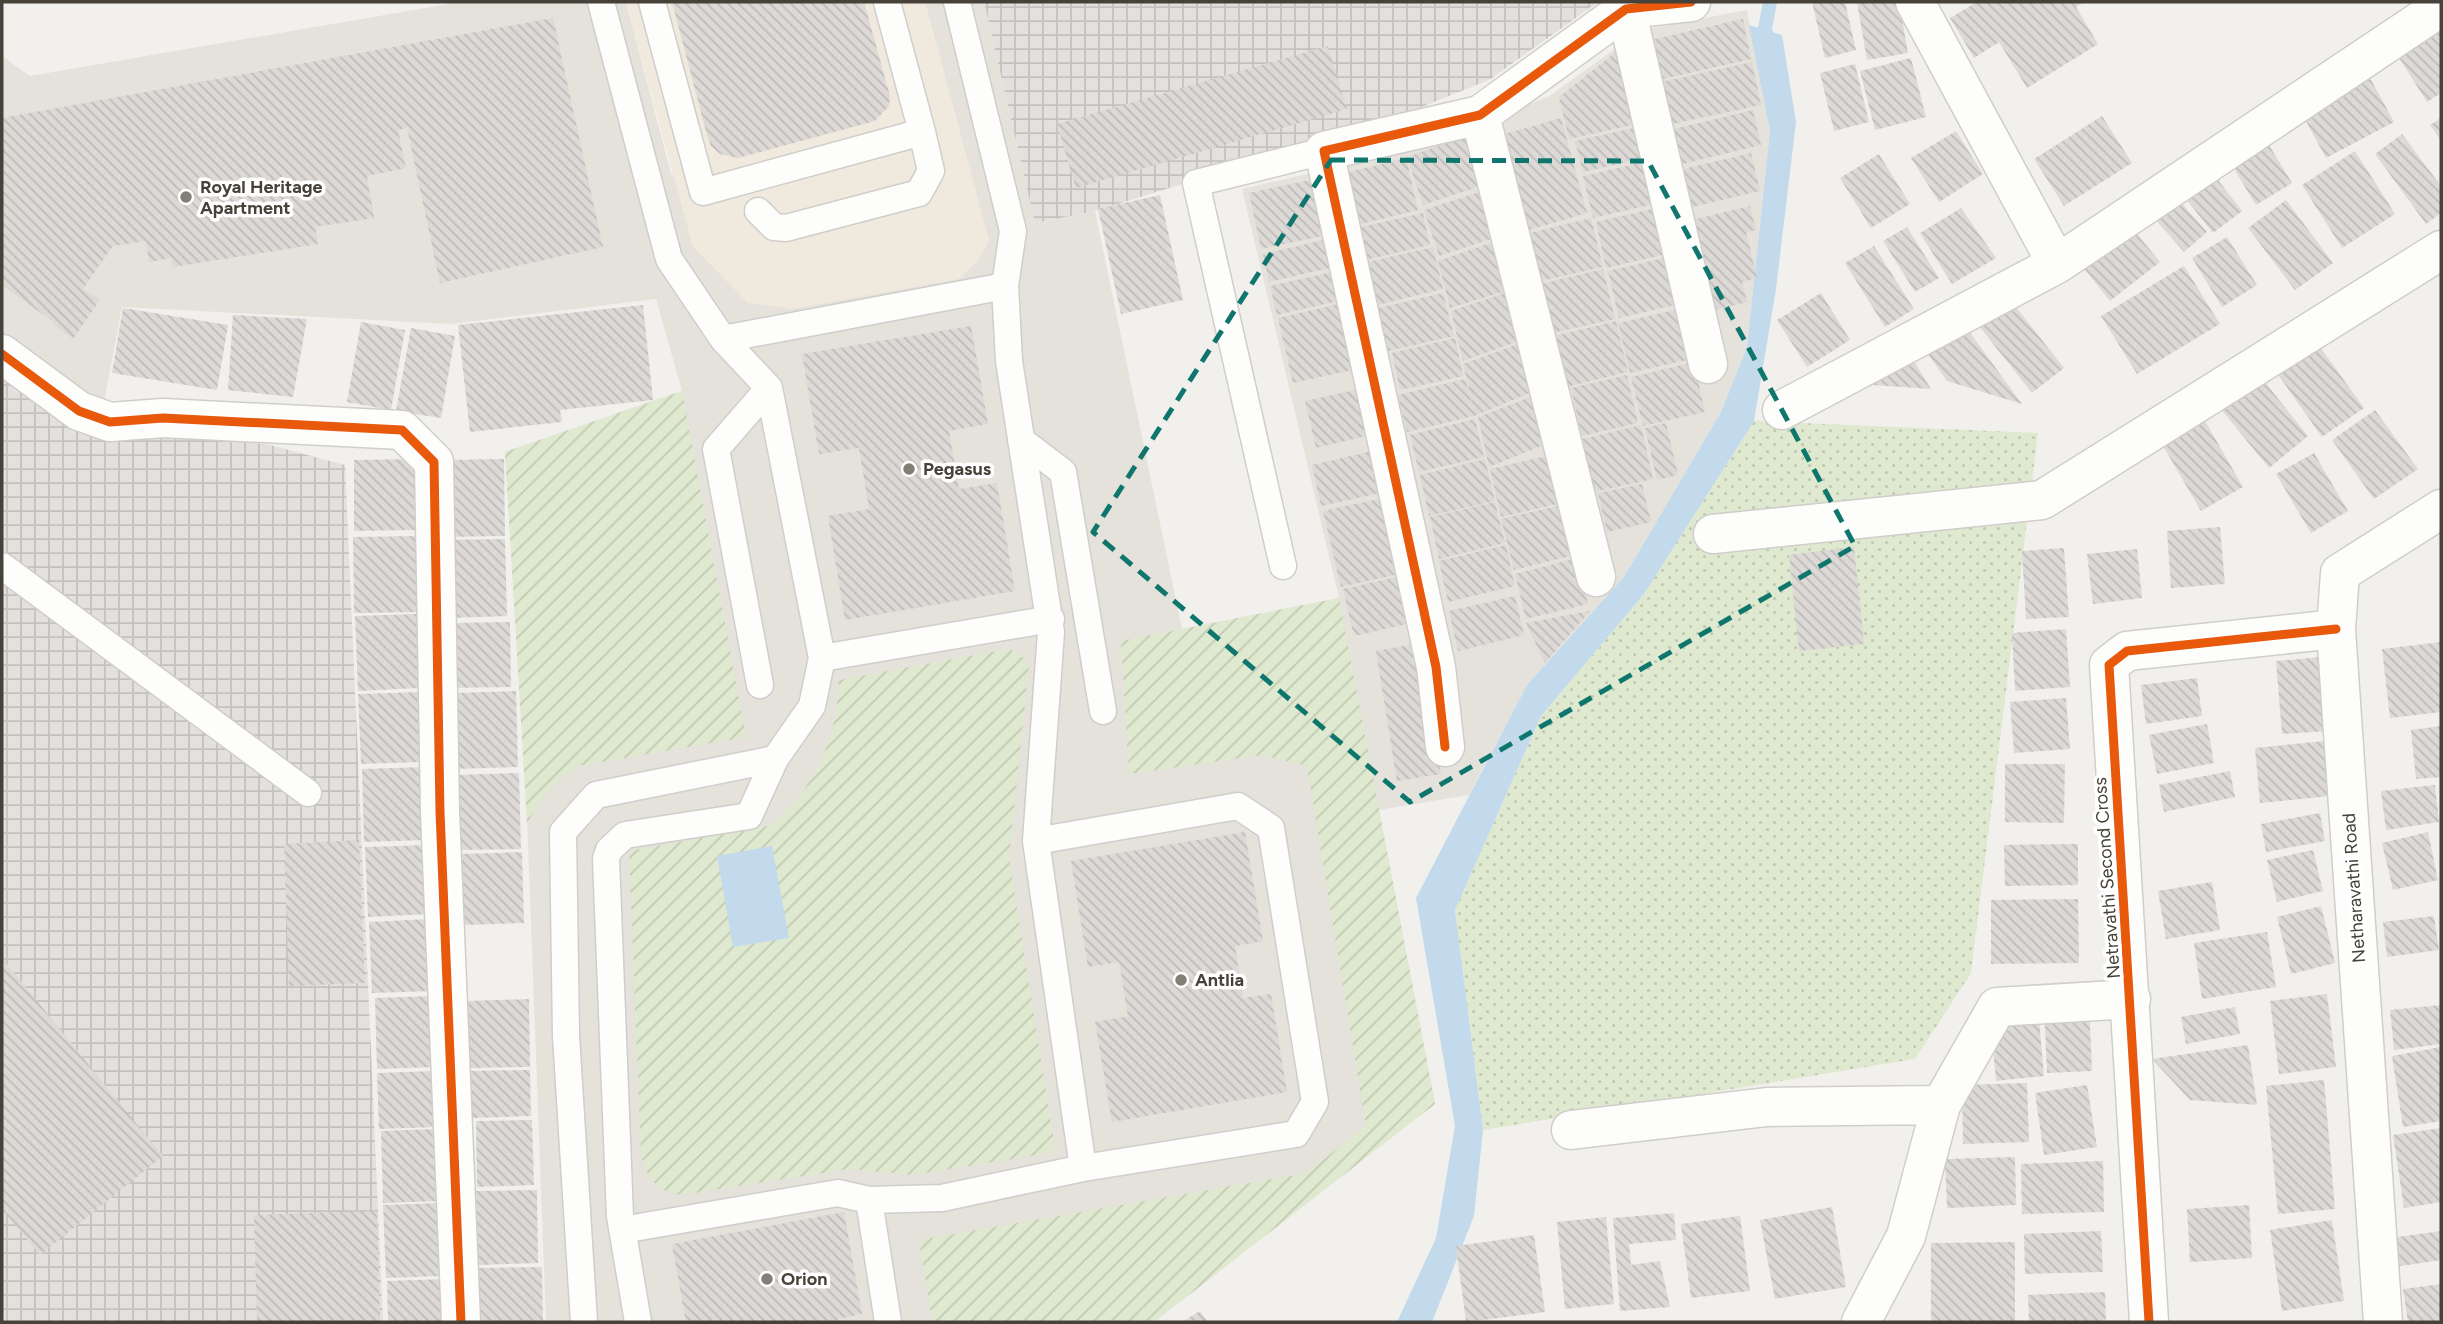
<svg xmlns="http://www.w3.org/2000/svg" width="2443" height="1324" viewBox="0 0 2443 1324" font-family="Figtree,sans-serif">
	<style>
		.residential { fill: #e5e2db }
		.commercial { fill: #f0e9de }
		.industrial { fill: url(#industrial-grid) }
		.grass { fill: url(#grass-dots) }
		.garden { fill: url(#garden-furrows) }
		.water { fill: #c2daec }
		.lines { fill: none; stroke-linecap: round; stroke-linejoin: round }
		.stream { stroke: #c2daec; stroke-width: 14 }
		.building { fill: url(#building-back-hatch) }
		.service-casing { stroke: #d0cecb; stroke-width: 29 }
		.minor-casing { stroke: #d0cecb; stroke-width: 41 }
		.service { stroke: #fdfdfc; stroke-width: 26 }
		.minor { stroke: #fdfdfc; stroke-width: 38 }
		.cycleway-casing { stroke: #fff; stroke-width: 13 }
		.cycleway { stroke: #e8590c; stroke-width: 9 }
		.marked { fill: none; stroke: #0f766e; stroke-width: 5; stroke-dasharray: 14 9; stroke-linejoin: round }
		.poi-dot { fill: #837f78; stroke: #fff; stroke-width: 2.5 }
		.labels { text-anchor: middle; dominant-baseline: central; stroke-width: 7; stroke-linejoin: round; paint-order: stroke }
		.poi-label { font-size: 18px; font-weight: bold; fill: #474239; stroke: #fff; text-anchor: start }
		.street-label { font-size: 18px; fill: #474239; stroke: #fff }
	</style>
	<defs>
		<pattern id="industrial-grid" width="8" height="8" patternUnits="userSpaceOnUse" patternTransform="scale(1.75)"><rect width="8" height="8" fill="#e3e0dd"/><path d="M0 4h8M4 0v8" fill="none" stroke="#c4c1be"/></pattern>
		<pattern id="grass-dots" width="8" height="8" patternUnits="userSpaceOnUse" patternTransform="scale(1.75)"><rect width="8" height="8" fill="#dfe9cf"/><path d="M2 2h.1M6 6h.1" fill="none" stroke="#c1c9b2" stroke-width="1.8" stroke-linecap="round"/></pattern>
		<pattern id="garden-furrows" width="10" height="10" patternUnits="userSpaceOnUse" patternTransform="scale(1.75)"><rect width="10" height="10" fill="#dfe9cf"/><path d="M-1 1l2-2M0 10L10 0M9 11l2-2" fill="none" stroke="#c1c9b2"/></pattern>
		<pattern id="building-back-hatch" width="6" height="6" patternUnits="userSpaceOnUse" patternTransform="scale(1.75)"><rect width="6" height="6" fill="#dcd9d6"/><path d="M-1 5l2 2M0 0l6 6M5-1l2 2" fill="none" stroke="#bebbb8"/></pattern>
	</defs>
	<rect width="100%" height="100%" fill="#f2f0ed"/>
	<path class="residential" d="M460 2H626L671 174 989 241 925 2H984L1035 223 1095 211 1182 629 1339 598 1242 189 1405 151 1548 97 1641 30 1747 10 1770 131 1747 347 1721 412 1624 577 1527 685 1469 795 1379 810 1435 1104 1154 1322H546L526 791 505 452 682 391 656 299 451 324 122 307 104 402 68 387 2 339V56L30 76Z"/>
	<path class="commercial" d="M626 2H925L989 241 979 259 959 279 793 309 748 303 693 247Z"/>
	<path class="industrial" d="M984 2H1598L1489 80 1389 120 1095 211 1035 223Z
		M2 373 72 430 107 438 163 430 270 445 345 465 383 1322H2Z"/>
	<path class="grass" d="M1754 421 2038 433 1971 973 1915 1059 1483 1130 1455 910 1541 716 1644 594Z"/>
	<path class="garden" d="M682 391 746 737 578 766 555 783 539 802 527 824 505 452Z
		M1339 598 1435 1104 1154 1322H932L919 1240 1307 1173 1366 1126 1307 766 1263 755 1129 774 1121 641Z
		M1008 649 1019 653 1029 665 1009 858 1055 1148 1044 1154 912 1175 849 1169 681 1195C657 1191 645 1177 641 1153L629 851 769 826C816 789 837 738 839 680Z"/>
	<path class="water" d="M1749 25 1782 35 1796 122 1776 289 1754 421 1644 594 1541 716 1455 910 1483 1130 1474 1216 1432 1322H1397L1436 1238 1455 1126 1416 898 1527 685 1624 577 1721 412 1747 347 1770 131Z
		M772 846 789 938 733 947 717 856Z"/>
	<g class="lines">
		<path class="stream" d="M1769 49 1765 28 1770 2"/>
	</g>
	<path class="building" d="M672 2H864L890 96 889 106 875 121 738 158 720 154 711 146 707 135Z
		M1812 2H1845L1856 50 1825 58Z
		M1857 2H1899L1908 53 1867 60Z
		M1977 2H2084L2076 7 2098 44 2027 88 1999 42 1974 58 1950 18Z
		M2441 14V93L2427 102 2389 42Z
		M553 18 603 247 440 283 407 128 398 130 406 168 367 176 374 218 315 227 318 244 173 267 172 258 149 262 146 241 113 246 83 289 100 300 73 339 54 325 55 323 2 285V118Z
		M1743 19 1751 59 1659 80 1650 40Z
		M1328 46 1347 109 1076 188 1057 124Z
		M1616 52 1632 125 1569 139 1559 97Z
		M1911 58 1926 117 1875 130 1860 71Z
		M1752 62 1761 105 1667 125 1657 83Z
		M1855 64 1869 122 1834 131 1820 73Z
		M2363 65 2394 122 2326 158 2295 101Z
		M1753 110 1761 145 1679 165 1670 130Z
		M2102 116 2132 163 2064 206 2034 159Z
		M1561 118 1587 213 1529 230 1502 135Z
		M2441 118V140L2430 125Z
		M2258 127 2292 183 2256 205 2222 149Z
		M1634 128 1641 159 1583 172 1575 141Z
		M1956 131 1983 174 1939 202 1911 158Z
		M2402 134 2441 186V213L2426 224 2375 154Z
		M1467 136 1484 185 1423 205 1407 157Z
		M2355 151 2395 214 2342 248 2302 185Z
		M1751 153 1760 191 1688 208 1679 170Z
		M1879 154 1910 204 1871 228 1840 178Z
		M1406 158 1418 210 1357 225 1345 173Z
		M1644 162 1654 204 1593 218 1583 176Z
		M2208 167 2242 211 2213 233 2179 190Z
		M1319 178 1332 234 1261 249 1249 193Z
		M2169 189 2207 232 2184 252 2146 209Z
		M1479 192 1494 238 1439 256 1424 210Z
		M1160 195 1183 300 1121 314 1098 209Z
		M2286 200 2333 263 2295 290 2248 228Z
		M1750 206 1756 230 1746 232 1757 278 1742 282 1747 302 1715 310 1692 220Z
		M1656 208 1666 254 1606 268 1596 222Z
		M1961 208 1996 258 1952 284 1920 233Z
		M2119 212 2160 262 2110 301 2070 251Z
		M1423 213 1430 245 1365 260 1357 228Z
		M1591 218 1603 267 1541 281 1530 233Z
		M1907 227 1939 278 1915 292 1883 241Z
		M2227 237 2257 285 2222 307 2192 258Z
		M1332 238 1338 266 1269 282 1263 254Z
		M1493 242 1509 290 1450 308 1438 261Z
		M1874 246 1914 309 1885 327 1845 263Z
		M1433 247 1443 289 1378 305 1368 262Z
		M1668 257 1679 304 1619 318 1608 271Z
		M2184 266 2220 324 2137 374 2101 316Z
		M1603 269 1615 319 1552 333 1541 284Z
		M1340 270 1347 299 1277 315 1270 286Z
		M1508 292 1522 340 1463 361 1451 311Z
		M1443 293 1454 336 1388 351 1378 308Z
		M1821 293 1850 340 1807 367 1777 320Z
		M2011 301 2064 368 2032 393 1979 326Z
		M1347 302 1361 368 1293 383 1278 318Z
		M643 305 653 400 560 410 562 422 470 432 458 325Z
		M123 308 228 325 217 390 112 373Z
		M1680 309 1691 359 1630 373 1618 323Z
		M233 315 307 319 293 397 228 390Z
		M1616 321 1628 372 1566 387 1554 336Z
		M361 322 405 330 391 410 347 402Z
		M1963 323 2022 404 1947 381 1925 350Z
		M971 326 988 424 949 431 959 489 997 483 1015 591 845 620 828 516 869 509 859 448 819 454 802 354Z
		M411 328 455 336 441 418 396 411Z
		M1455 338 1463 376 1400 390 1392 353Z
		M2315 340 2364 408 2322 437 2274 369Z
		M1521 343 1532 392 1474 416 1407 432 1398 395 1465 379 1474 410 1463 364Z
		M1911 356 1931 389 1872 385 1868 373Z
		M1694 362 1705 412 1643 426 1631 377Z
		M2256 371 2308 436 2269 468 2216 403Z
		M1627 375 1638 423 1582 436 1571 388Z
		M1365 388 1375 434 1316 448 1305 401Z
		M1536 395 1546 444 1489 467 1478 417Z
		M2375 410 2418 469 2374 499 2332 440Z
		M1475 419 1484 457 1419 472 1410 435Z
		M2205 421 2243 487 2201 511 2163 446Z
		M1666 423 1678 475 1657 480 1645 428Z
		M1641 425 1653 479 1594 492 1582 439Z
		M1381 449 1390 491 1321 506 1312 465Z
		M2314 453 2348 511 2311 533 2276 474Z
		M1551 455 1562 503 1501 517 1490 469Z
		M414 459 415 530 354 531V460Z
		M504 459 505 536 446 537 444 460Z
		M1485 459 1495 501 1429 516 1420 475Z
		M1642 484 1651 522 1607 532 1598 493Z
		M1392 496 1408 572 1341 587 1323 511Z
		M1495 502 1505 543 1439 559 1430 517Z
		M1562 505 1574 555 1514 570 1501 519Z
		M2220 527 2225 584 2171 588 2167 531Z
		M417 536V612L354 613 353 537Z
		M505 539 507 616 448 618 446 540Z
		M1506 545 1515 586 1448 602 1439 561Z
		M1854 547 1864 644 1799 651 1789 555Z
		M2064 548 2069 617 2026 619 2022 551Z
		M2137 549 2142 598 2093 604 2087 554Z
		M1577 558 1588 604 1526 619 1515 574Z
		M1406 575 1416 622 1354 636 1343 589Z
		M1515 596 1524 635 1458 651 1449 611Z
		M1590 611 1545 663 1526 623Z
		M418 614 420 688 358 691 355 616Z
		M510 622 511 687 451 688 450 623Z
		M2066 629 2070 687 2015 691 2012 633Z
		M2441 642V712L2390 718 2382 649Z
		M1419 643 1441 774 1397 781 1376 651Z
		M2322 657 2328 731 2282 734 2276 661Z
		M2197 678 2202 716 2146 724 2141 685Z
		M516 691 518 767 455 769 453 693Z
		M421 692 423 762 361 764 358 694Z
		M2066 698 2070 749 2014 753 2010 702Z
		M2207 724 2214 763 2157 774 2149 735Z
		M2441 726V777L2416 779 2411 730Z
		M2334 740 2340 795 2260 803 2255 748Z
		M2005 764H2065L2064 823 2005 822Z
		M425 767 427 840 364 842 362 769Z
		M2230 771 2235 797 2164 812 2159 785Z
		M519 773 521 849 456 850 455 775Z
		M2435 785 2439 822 2386 830 2381 791Z
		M2320 813 2325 841 2266 852 2261 824Z
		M1245 832 1263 941 1235 946 1243 998 1271 994 1287 1092 1112 1122 1095 1022 1128 1016 1119 962 1088 967 1071 861Z
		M2428 832 2438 880 2393 890 2382 843Z
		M359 840 365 983 289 986 284 844Z
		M2078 844V885L2005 886 2004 845Z
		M428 845 430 914 368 917 365 847Z
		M2313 850 2323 891 2277 902 2267 860Z
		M522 852 524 923 463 925 460 854Z
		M2212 882 2220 930 2166 939 2158 891Z
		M2078 899 2079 963 1991 964V900Z
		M2321 906 2335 963 2291 974 2277 917Z
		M2434 916 2439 950 2387 957 2383 922Z
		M430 919 434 991 372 993 369 922Z
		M2267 932 2276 987 2202 999 2194 943Z
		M2 958 163 1156 40 1255 2 1209Z
		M2327 994 2336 1067 2279 1074 2270 1001Z
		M434 996 436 1067 377 1069 375 998Z
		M529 999 530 1067 470 1068 468 1001Z
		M2089 1002 2092 1071 2047 1073 2044 1004Z
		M2441 1005V1044L2394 1050 2390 1010Z
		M2235 1007 2240 1034 2186 1044 2181 1017Z
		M2039 1019 2044 1076 1996 1081 1991 1022Z
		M2248 1045 2257 1105 2190 1100 2152 1059Z
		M2441 1047V1121L2403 1127 2392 1056Z
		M530 1070 531 1116 471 1118 469 1071Z
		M435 1071 437 1127 379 1129 377 1073Z
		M2324 1080 2335 1209 2278 1214 2266 1086Z
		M2027 1083 2029 1142 1963 1144 1962 1085Z
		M2087 1085 2097 1147 2044 1155 2035 1093Z
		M532 1120 534 1185 477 1187 476 1121Z
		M2441 1128V1202L2404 1208 2393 1135Z
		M437 1129 439 1201 383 1203 381 1131Z
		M2015 1157 2016 1205 1947 1208 1945 1159Z
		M2103 1161 2104 1212 2022 1214 2021 1164Z
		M537 1190 538 1263 478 1265 476 1191Z
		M440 1203 442 1276 386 1278 383 1205Z
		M2249 1205 2252 1258 2190 1262 2187 1209Z
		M1832 1207 1846 1287 1775 1299 1760 1220Z
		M377 1211 380 1322H257L254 1215Z
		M844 1212 862 1314 838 1319V1322H686L672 1244Z
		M1674 1213 1676 1240 1629 1244 1631 1265 1660 1261 1670 1307 1620 1311 1613 1218Z
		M1740 1216 1750 1291 1691 1298 1681 1224Z
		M1606 1217 1614 1304 1565 1309 1557 1222Z
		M2332 1220 2344 1301 2282 1311 2270 1230Z
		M2101 1231 2103 1272 2025 1274 2024 1234Z
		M2441 1231V1260L2394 1267 2390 1238Z
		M1534 1235 1545 1312 1466 1322 1456 1246Z
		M2015 1242V1322H1931V1243Z
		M542 1267 543 1322H479L478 1268Z
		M445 1279 447 1322H388L387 1281Z
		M2441 1284V1322H2408L2403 1289Z
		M2105 1292 2106 1322H2029L2028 1295Z
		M1200 1311 1208 1322H1182Z"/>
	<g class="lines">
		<defs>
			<path id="service" d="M601 2 669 259 723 339 769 388 822 658 812 706 775 759 749 816 625 835 609 850 606 859 620 1216 638 1322
				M652 2 703 192 922 132 887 2
				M758 211 774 227 786 228 919 193 931 171 922 132
				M723 339 1005 286
				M1021 440 1063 472 1103 711
				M2 566 308 793
				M1283 566 1196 183 1324 151
				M822 658 1051 619
				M760 685 716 449 769 388
				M1036 841 1238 806 1271 828 1315 1102 1296 1134 1083 1168
				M622 1230 838 1193 869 1200
				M584 1322 566 1036 563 832 596 795 775 759
				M888 1322 869 1200 942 1198 1083 1168 1036 841 1051 632 1009 361 1005 286 1013 231 957 2"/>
			<path id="minor" d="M1915 2 2057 264
				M1626 9 1708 364
				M1480 115 1596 577
				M2 354 79 411 110 422 163 418 402 430 434 462 440 812 461 1322
				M1782 410 2057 264 2441 7
				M1713 534 2042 500 2441 250
				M1445 747 1436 667 1324 151 1480 115 1626 9 1691 2
				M1571 1130 1767 1107 1941 1105
				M1861 1322 1906 1236 1941 1105 1997 1007 2131 999
				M2149 1322 2109 665 2127 651 2336 629
				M2383 1322 2336 629 2340 573 2441 509"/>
		</defs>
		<use href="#service" class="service-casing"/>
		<use href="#minor" class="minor-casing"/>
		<use href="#service" class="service"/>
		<use href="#minor" class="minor"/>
		<defs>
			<path id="cycleway" d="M2 354 79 411 110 422 163 418 402 430 434 462 440 812 461 1322
				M1445 747 1436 667 1324 151 1480 115 1626 9 1691 2
				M2149 1322 2109 665 2127 651 2336 629"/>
		</defs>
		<use href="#cycleway" class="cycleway-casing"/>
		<use href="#cycleway" class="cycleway"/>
	</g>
	<path class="marked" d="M1331 160 1648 161 1855 546 1410 802 1093 532Z"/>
	<g class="poi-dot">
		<circle cx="186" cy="197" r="7"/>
		<circle cx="909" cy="469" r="7"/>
		<circle cx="1181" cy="980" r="7"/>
		<circle cx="767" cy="1279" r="7"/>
	</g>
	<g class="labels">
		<g class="poi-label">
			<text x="200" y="187">Royal Heritage<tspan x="200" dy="21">Apartment</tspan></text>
			<text x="923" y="469">Pegasus</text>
			<text x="1195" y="980">Antlia</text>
			<text x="781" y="1279">Orion</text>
		</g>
		<g class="street-label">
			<text transform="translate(2107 878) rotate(-94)">Netravathi Second Cross</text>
			<text transform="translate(2354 888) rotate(-94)">Netharavathi Road</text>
		</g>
	</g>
	<rect width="2443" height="1324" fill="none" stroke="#474239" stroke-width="7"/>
</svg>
